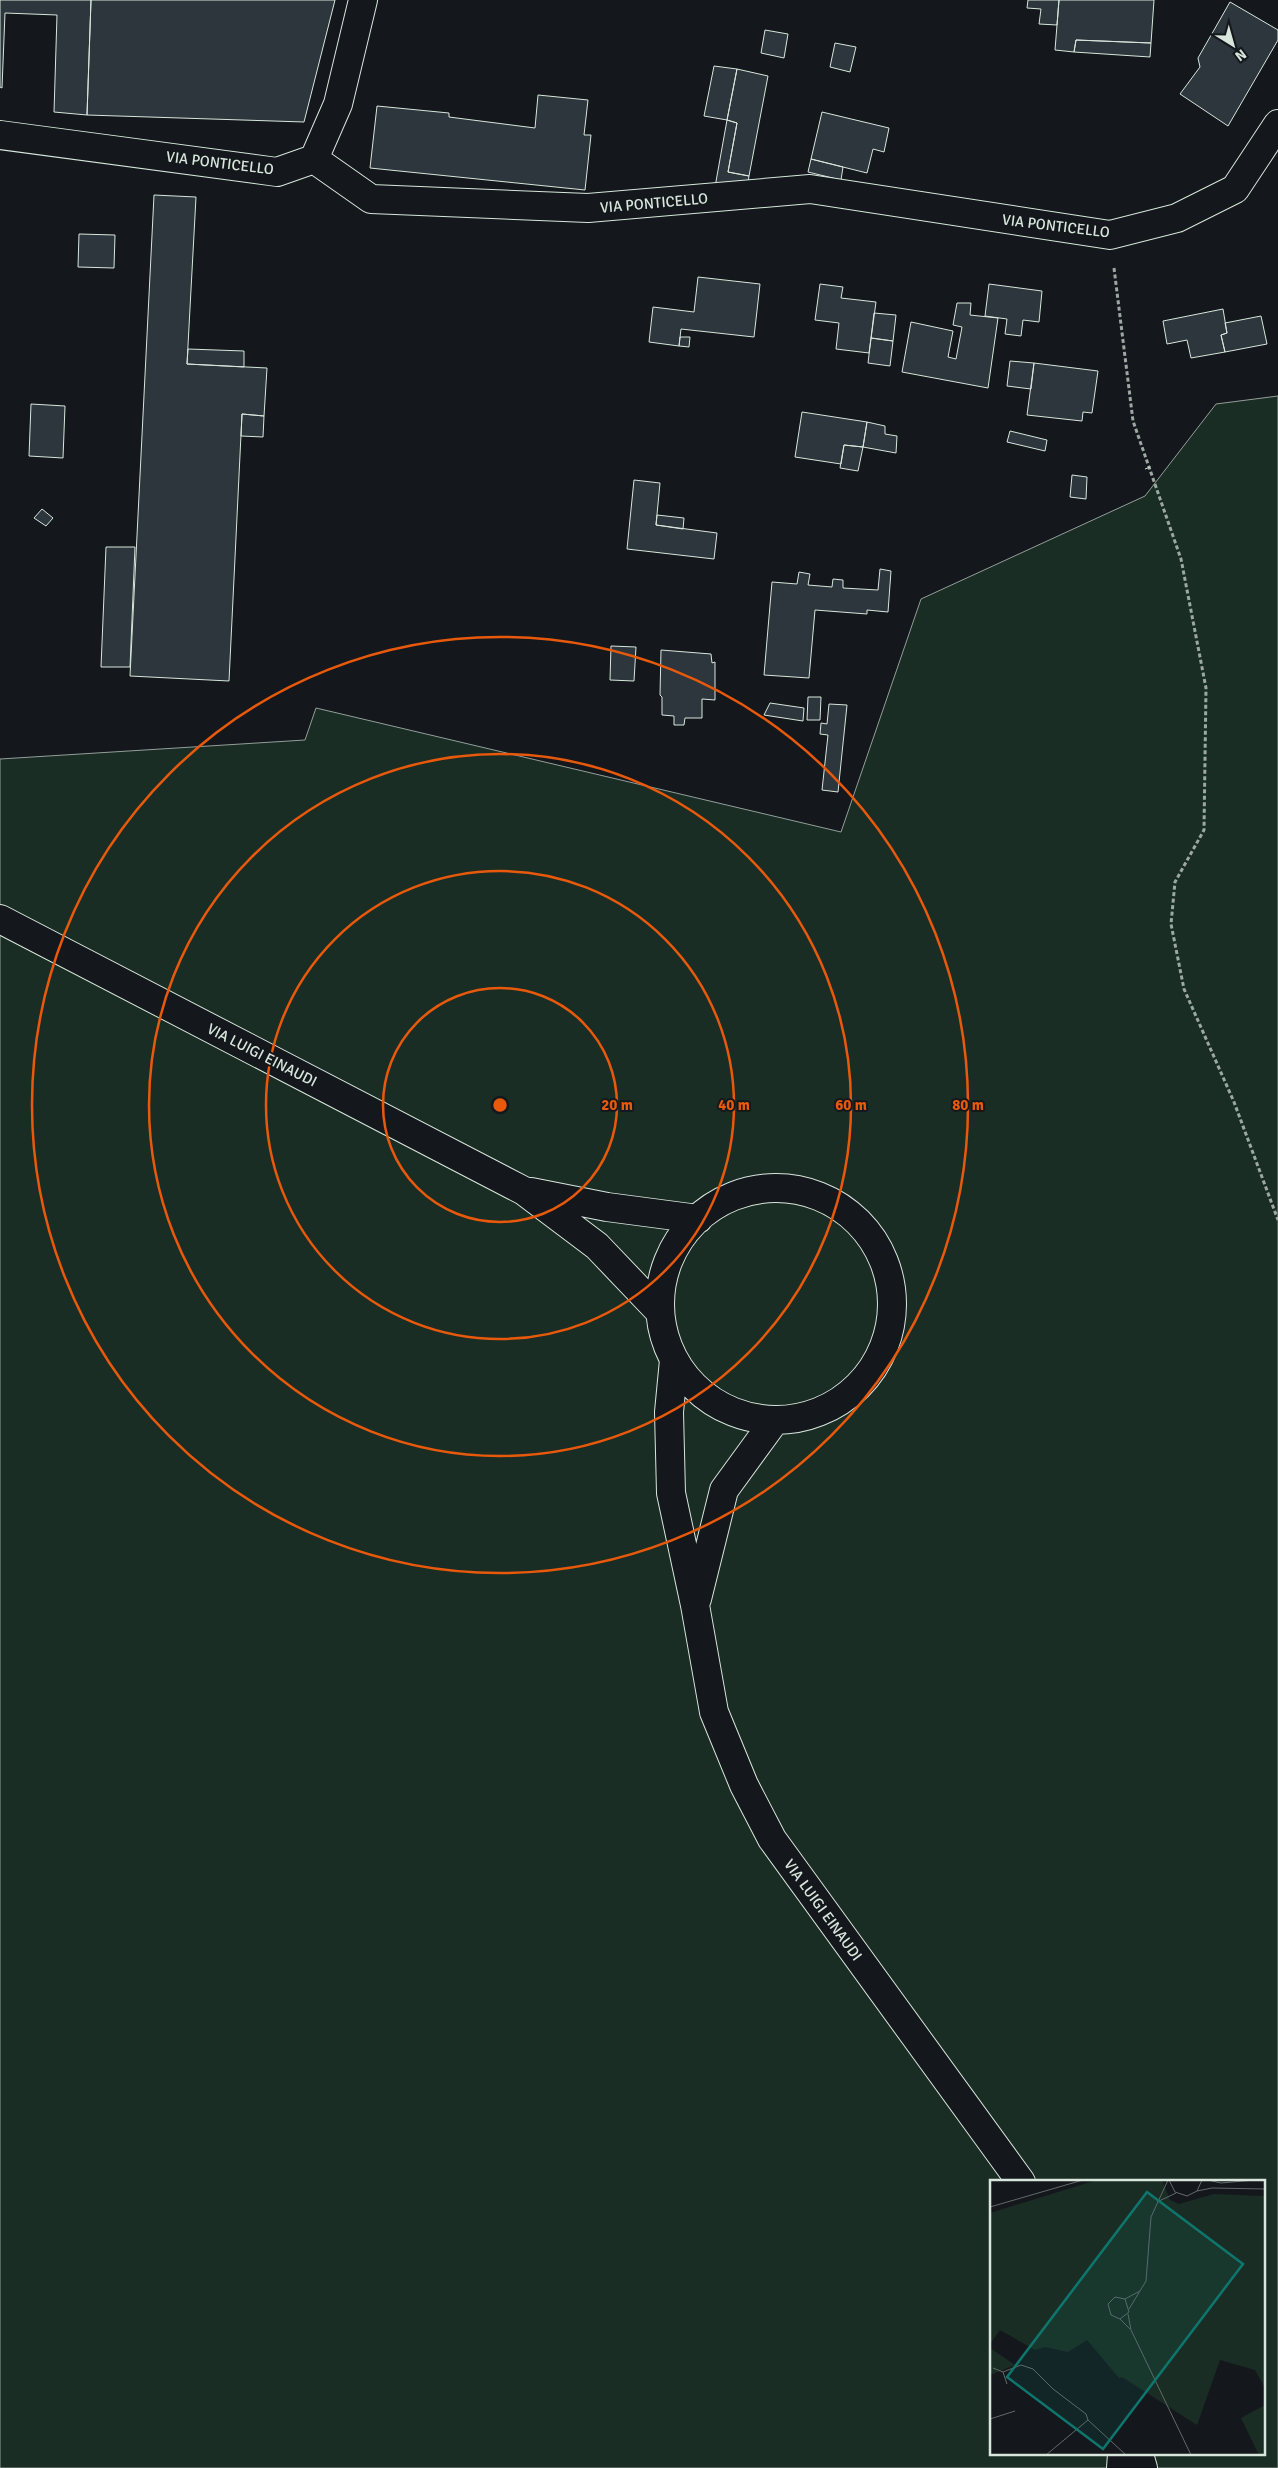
<svg xmlns="http://www.w3.org/2000/svg" width="1278" height="2468" viewBox="0 0 1278 2468" font-family="Signika,sans-serif">
	<style>
		.green { fill: #1a2d24; stroke: #939e99; fill-rule: evenodd }
		.building { fill: #2c363c; stroke: #d8e6dc }
		.lines { fill: none; stroke-linecap: round; stroke-linejoin: round }
		.minor-casing { stroke: #d8e6dc; stroke-width: 30 }
		.tertiary-casing { stroke: #d8e6dc; stroke-width: 30 }
		.path { stroke: #9da8a2; stroke-width: 3; stroke-dasharray: 4 2.5; stroke-linecap: butt }
		.minor { stroke: #14181c; stroke-width: 28 }
		.tertiary { stroke: #14181c; stroke-width: 28 }
		.fence { stroke: #d8e6dc; stroke-width: 1; stroke-dasharray: 6 2.5; stroke-linecap: butt }
		.ring { fill: none; stroke: #e8590c; stroke-width: 2.5 }
		.labels { text-anchor: middle; dominant-baseline: central; stroke-width: 4; stroke-linejoin: round; paint-order: stroke }
		.street-label { font-size: 15px; fill: #d8e6dc; stroke: #14181c }
		.inset-road { fill: none; stroke: #626a69; stroke-width: 1 }
		.view { fill: #0f766e; fill-opacity: 0.15; stroke: #0f766e; stroke-width: 2.5 }
		.inset-edge { fill: none; stroke: #d8e6dc; stroke-width: 2.5 }
		.centre { fill: #e8590c; stroke: #14181c; stroke-width: 2.5 }
		.ring-label { font-size: 15px; text-anchor: middle; font-weight: bold; fill: #e8590c; stroke: #14181c; stroke-width: 4; stroke-linejoin: round; paint-order: stroke }
	</style>
	<rect width="100%" height="100%" fill="#14181c"/>
	<path class="green" d="M1278 396V2468H0V759L305 740 316 708 841 832 921 599 1145 496 1216 404ZM992 2182H1264V2454H992Z"/>
	<path class="building" d="M0 0H91L87 115 54 112 57 15 5 13 2 88 0 87Z
		M91 0H335L304 122 87 115Z
		M1028 0H1059L1057 25 1039 24 1041 9 1027 8Z
		M1059 0H1154L1151 43 1076 40 1074 52 1055 50Z
		M1230 2 1278 30V40L1228 126 1180 94 1200 67 1198 58Z
		M765 30 788 34 784 58 761 53Z
		M1076 40 1151 43 1150 57 1074 52Z
		M835 43 856 47 850 72 830 67Z
		M714 66 737 69 727 120 704 116Z
		M737 69 768 76 749 176 728 172 737 123 727 120Z
		M538 95 588 100 584 135H591L585 190 370 168 377 106 449 113V117L535 128Z
		M822 112 889 128 884 152 873 149 867 173 811 159Z
		M727 120 737 123 728 172 749 176 747 189 715 187Z
		M811 159 843 167 841 180 808 172Z
		M154 195 196 197 187 364 267 368 264 416 242 414 229 681 130 676Z
		M79 234 115 235 114 268 78 267Z
		M698 277 760 284 754 337 681 329 679 346 649 342 653 307 694 312Z
		M820 284 843 287 841 298 876 302 869 353 836 349 839 323 815 320Z
		M989 284 1042 291 1039 322 1023 320 1021 336 1005 334 1007 319 985 316Z
		M957 303H971L970 315 998 318 988 388 902 372 911 322 953 331 948 357 956 359 962 327 953 325Z
		M1223 309 1227 333 1221 335 1225 352 1191 358 1187 340 1167 344 1163 321Z
		M874 313 896 315 893 341 871 338Z
		M1261 316 1267 344 1225 352 1221 335 1227 333 1225 323Z
		M680 337H690L689 347 679 346Z
		M871 338 893 341 890 366 868 363Z
		M188 349 244 351V367L187 364Z
		M1010 361 1034 363 1031 389 1007 386Z
		M1034 363 1098 371 1092 413 1083 412 1082 421 1027 415Z
		M31 404 65 406 63 458 29 456Z
		M802 412 867 422 863 447 844 445 841 464 795 457Z
		M242 414 264 416 263 437 241 436Z
		M867 422 885 426V434L897 436 896 453 863 447Z
		M1010 431 1047 440 1045 451 1007 442Z
		M844 445 863 447 858 471 840 468Z
		M1072 475 1087 477 1086 499 1070 497Z
		M634 480 660 483 656 525 717 533 714 559 627 549Z
		M42 509 53 518 46 526 34 518Z
		M657 515 684 518 683 529 656 525Z
		M106 547H135L130 667H101Z
		M880 569 891 571 888 612 867 610V614L815 610 809 678 764 675 772 582 797 584 799 572 810 574 808 585 832 587 833 579 843 580V588L878 590Z
		M611 646 636 647 634 681 610 680Z
		M661 650 711 654 712 663 715 662V700L702 699V718H685L684 725H674V716L662 715V697L660 695Z
		M808 697H821L820 720H807Z
		M770 703 804 708 803 721 764 715Z
		M829 704 847 705 838 792 822 790 828 735 820 734 821 723 827 724Z"/>
	<g class="lines">
		<defs>
			<path id="minor" d="M0 135 277 172 314 159
				M314 159 371 199 588 208 810 189 1110 235 1177 218 1235 189 1278 124
				M314 159 338 104 363 0"/>
			<path id="tertiary" d="M0 919 524 1191 597 1246 660 1312
				M660 1304a116 116 0 1 1 232 0a116 116 0 1 1-232 0Z
				M531 1192 607 1207 698 1219
				M674 1360 669 1412 671 1493 695 1605 714 1712 744 1785 772 1839 1021 2182
				M697 1599 724 1490 775 1420
				M1139 2454 1143 2468
				M1121 2468 1122 2454"/>
		</defs>
		<use href="#minor" class="minor-casing"/>
		<use href="#tertiary" class="tertiary-casing"/>
		<path class="path" d="M1114 268 1133 421 1181 559 1206 688 1204 830 1175 882 1171 924 1184 989 1234 1102 1278 1220"/>
		<use href="#minor" class="minor"/>
		<use href="#tertiary" class="tertiary"/>
		<path class="fence" d="M1145 469 1153 466"/>
	</g>
	<g class="ring">
		<circle cx="500" cy="1105" r="117"/>
		<circle cx="500" cy="1105" r="234"/>
		<circle cx="500" cy="1105" r="351"/>
		<circle cx="500" cy="1105" r="468"/>
	</g>
	<g class="labels">
		<g class="street-label">
			<text transform="translate(220 163) rotate(7)">VIA PONTICELLO</text>
			<text transform="translate(654 203) rotate(-5)">VIA PONTICELLO</text>
			<text transform="translate(1056 226) rotate(7)">VIA PONTICELLO</text>
			<text transform="translate(262 1055) rotate(27)">VIA LUIGI EINAUDI</text>
			<text transform="translate(823 1910) rotate(54)">VIA LUIGI EINAUDI</text>
		</g>
	</g>
	<g transform="translate(990 2180)">
		<rect width="275" height="275" fill="#14181c"/>
		<path d="M107 0H172L180 20 189 24 224 14 275 16V208L265 190 230 180 207 245 132 197 129 198 97 160 78 172 55 167 45 170 10 150 0 164V33ZM0 168 25 185 0 195ZM275 225V275H269L251 238Z" fill="#1a2d24"/>
		<path class="inset-road" d="M179 0 185 12 197 16 207 11 212 0M218 0 231 3 265 0M207 11 222 8 275 9M167 22 186 13M0 27 93 0M139 129 156 101 161 37 178 0M138 134 141 150 201 275M130 139 139 132 135 119M140 149 130 139 121 135 118 124 125 117 135 119 150 111M3 188 13 192 17 204M13 192 31 185 43 189 63 209 96 234 98 240 136 275M0 239 25 231M56 275 98 240"/>
		<path class="view" d="M157 12 253 84 113 269 17 197Z"/>
		<rect width="275" height="275" class="inset-edge"/>
	</g>
	<circle cx="500" cy="1105" r="8" class="centre"/>
	<g class="ring-label">
		<text x="617" y="1110">20 m</text>
		<text x="734" y="1110">40 m</text>
		<text x="851" y="1110">60 m</text>
		<text x="968" y="1110">80 m</text>
	</g>
	<g transform="translate(1233 45) rotate(143)" stroke="#14181c" stroke-width="4" paint-order="stroke">
	<path d="M0-4L9 19L0 12L-9 19Z" fill="#d8e6dc"/>
	<text y="-8" font-size="14" font-weight="bold" text-anchor="middle" fill="#d8e6dc">N</text>
	</g>
</svg>
